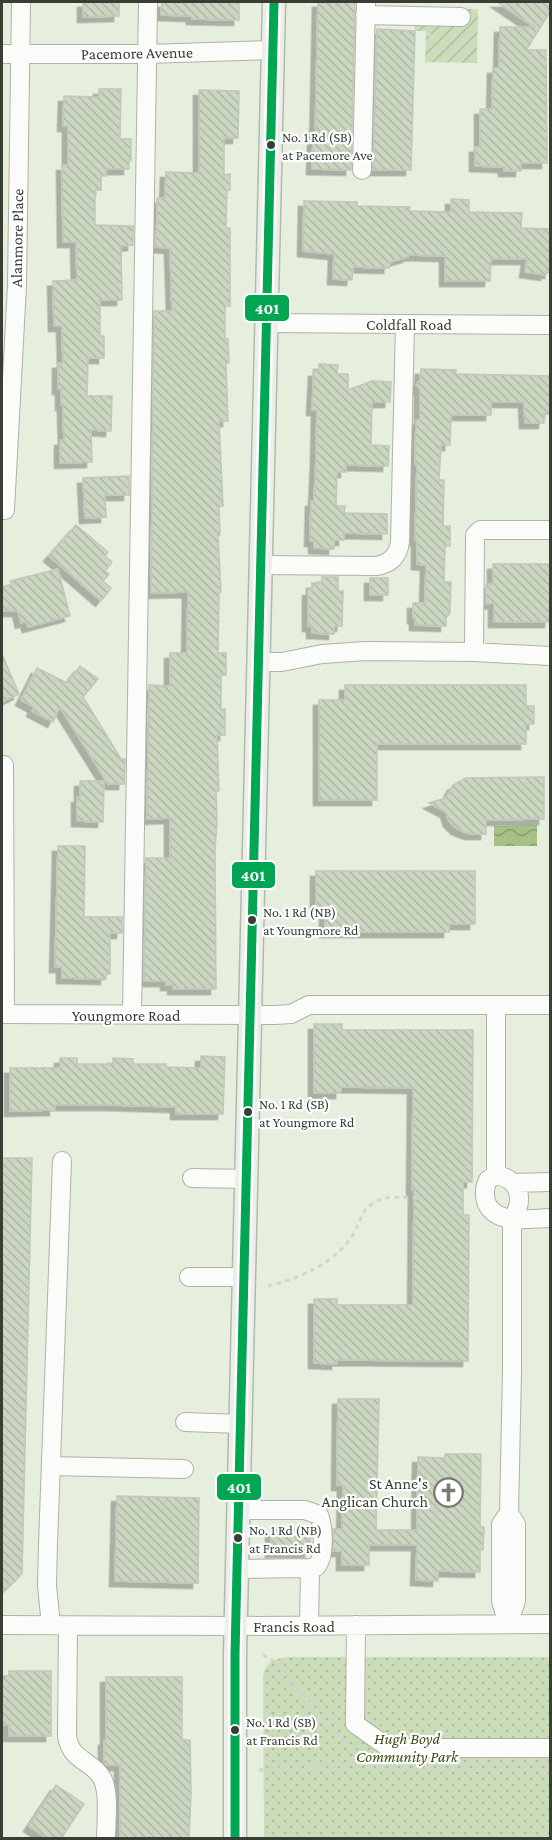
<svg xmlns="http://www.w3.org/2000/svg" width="552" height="1840" viewBox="0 0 552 1840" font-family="'Crimson Pro',serif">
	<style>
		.park { fill: url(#park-dots) }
		.garden { fill: url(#garden-furrows) }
		.water { fill: url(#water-waves) }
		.building { fill: url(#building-back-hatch); stroke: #c1c7ba; stroke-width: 1.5; filter: url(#shadow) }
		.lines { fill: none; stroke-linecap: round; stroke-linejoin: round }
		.minor-casing { stroke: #adb3a6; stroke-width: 20 }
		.major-casing { stroke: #b1baa9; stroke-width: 25 }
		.path { stroke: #d2d4d0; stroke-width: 3; stroke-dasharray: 4.5 4.5; stroke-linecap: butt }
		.minor { stroke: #fbfcfa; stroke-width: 18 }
		.major { stroke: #ebefe7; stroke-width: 22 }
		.bus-1-casing { stroke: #fff; stroke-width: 14 }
		.bus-1 { stroke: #00a651; stroke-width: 9 }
		.bus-dot { fill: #383e33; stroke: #fff; stroke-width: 2 }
		.labels { text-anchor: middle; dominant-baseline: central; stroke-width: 4.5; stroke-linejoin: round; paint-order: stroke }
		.bus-label { font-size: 14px; fill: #383e33; stroke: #fff; text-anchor: start }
		.street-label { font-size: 16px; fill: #383e33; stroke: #fff }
		.poi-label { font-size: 16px; fill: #383e33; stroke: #fff; text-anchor: end }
		.park-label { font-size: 16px; font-style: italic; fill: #384f18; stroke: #fff }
		.line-badge { stroke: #fff; stroke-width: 2 }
		.badge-label { font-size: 16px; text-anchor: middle; font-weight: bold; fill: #fff }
	</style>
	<defs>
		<pattern id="park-dots" width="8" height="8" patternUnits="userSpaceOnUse" patternTransform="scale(1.5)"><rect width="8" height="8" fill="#cadcb8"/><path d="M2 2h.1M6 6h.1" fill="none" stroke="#aebe9f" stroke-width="1.8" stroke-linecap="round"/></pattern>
		<pattern id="garden-furrows" width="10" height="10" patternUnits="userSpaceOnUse" patternTransform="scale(1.5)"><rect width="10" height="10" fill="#cadcb8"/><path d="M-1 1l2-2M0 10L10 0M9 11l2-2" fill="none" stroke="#aebe9f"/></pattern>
		<pattern id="water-waves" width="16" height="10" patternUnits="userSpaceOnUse" patternTransform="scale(1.5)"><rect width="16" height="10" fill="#a5c186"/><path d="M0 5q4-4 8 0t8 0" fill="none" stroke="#879e6e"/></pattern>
		<pattern id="building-back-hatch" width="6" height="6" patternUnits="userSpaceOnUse" patternTransform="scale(1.5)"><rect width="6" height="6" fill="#cbd6c0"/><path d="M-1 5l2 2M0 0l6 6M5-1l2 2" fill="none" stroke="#afb9a5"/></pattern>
		<filter id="shadow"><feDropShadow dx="-5.5" dy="5.5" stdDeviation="0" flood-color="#0004"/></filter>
	</defs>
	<rect width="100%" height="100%" fill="#e6eede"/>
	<path class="park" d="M288 1657H550V1838H264L263 1675C267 1661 275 1659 288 1657Z"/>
	<path class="garden" d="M466 9H478L477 63 425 62 426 31H415V24L465 25Z"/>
	<path class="water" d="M537 825V846H494V826Z"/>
	<path class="building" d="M83 2H119V16L83 17Z
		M162 2H239V20L192 19V16L161 15Z
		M318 2H355L351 170 312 169 313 140H315Z
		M497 2H550V12L526 50H546L547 163H521V171H504V167L475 166V147H480V109H492L493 68H499L500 27H534Z
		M377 29 415 31 411 170H373Z
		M99 89H121L120 139H131V160H129V169H106V176H101V190H95V225L133 226V245L121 246 122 300H100V336H104V358H88L87 396H112L111 431 91 430 92 462 60 463V440H64L63 413V405H61V389H58V363H63L62 326H54L53 281 77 280 76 242H63L62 165H68V126H63L64 96 99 97Z
		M199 90 239 91 238 138H224V175L230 174V190H227L226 228H230V306H225V339H228L229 363H226L228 421H219L223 506H219L220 535H218L221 592H219L218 653H226V675H221V710L225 709V735H217L219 791H216L217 821 215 850 216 989H173V985H166V981H144L146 858H170V818L147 819 149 685 170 686V653H187L188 592 151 593 154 311H172L170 248 155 247 156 226H157V198H165L166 172 199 173Z
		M451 199 469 200V212L522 213 521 228 550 229V273L546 272V275L525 272 527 259H491L490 281H445V256L408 255V257L390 262 389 268 353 267 352 280 333 279 334 254 303 251 304 201 357 202V206L410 207 409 211 451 212Z
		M319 364 338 365 337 374H348V390L372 381 391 382 390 402H372L371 445 389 446 388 466 346 465V472H337L336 506H345L344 513 387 514V534L344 533V540H334V549L314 548V541H310L311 501H314L316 458 317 410H312L314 371H319Z
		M421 369 456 370V374L550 376V414H544V423H525L524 402H491V415H451L450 445H441L439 480H444L443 526H450V546H445L444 582H451L450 613 446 618V626L415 625V618H413V603H425L426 565 417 564V540H415L417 464H415L416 420H420V389L416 385 420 380Z
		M129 476V495H105L106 517 85 518 83 478Z
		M76 525 108 552 105 556 112 562 105 571 109 574 103 581 111 588 101 601 49 556Z
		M493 564H550V622H494V603L486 604V584H493Z
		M58 569 70 616 28 627 26 621 21 623 18 611H2V586H12L10 581Z
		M322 577H338V591H343L342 626H334V634L312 633V626H308V590H312V583H322Z
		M370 578H388V595H370Z
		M2 654 19 694 2 702Z
		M80 666 98 679 83 697 121 759H125L124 784H108L60 707 53 722 32 711 34 707 21 700 37 668 67 683Z
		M345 685H526V706H534V724H526V744H377V800H319V700H345Z
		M544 777V819L486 820V834H470L457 829 449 821 446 812 429 803 446 798 453 785 466 778Z
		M80 781H104L103 822 77 821V797L80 798Z
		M58 846H85L84 917H122V933H110V974H106V979L62 978V967H55Z
		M316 871H475V924H449V932H325V909H316Z
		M314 1024H342V1030H473L472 1182H463V1215H469L468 1361 337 1360V1364L314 1363V1299H337V1305H413L414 1190H412L413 1088 341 1087V1093H314Z
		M201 1056 225 1057 223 1114H176V1107L112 1105H55V1110L10 1111V1068H60V1058H77V1064H113V1058L133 1059V1064H166V1067L201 1068Z
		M2 1158H32L22 1574 2 1593Z
		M338 1399H379L376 1530H417L418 1457 445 1458V1454H481L480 1527H484L483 1550H480V1572L438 1571V1581L416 1580 417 1545H369V1565H342V1551H333V1529H342L343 1485H337Z
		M117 1496 199 1498 198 1583 115 1581Z
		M271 1529H311L310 1552H271Z
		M9 1671H51V1736H9V1725H2V1676H9Z
		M106 1677H182V1740H190L191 1793 189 1839H120V1765H106L104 1762V1740H106Z
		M56 1785 84 1804 61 1839H48L29 1826Z"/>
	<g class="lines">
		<defs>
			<path id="minor" d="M365 15 461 17
				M2 54H147L273 50
				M362 170 366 2
				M267 323 550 325
				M2 510H5L17 285 21 2
				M261 565 376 566C390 564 398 556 400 542L405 324
				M474 652 475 535 480 530H550
				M259 662H282L322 654 366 651 474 652 550 656
				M4 765 5 1014
				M496 1005V1175
				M2 1014 275 1015 291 1014 309 1005H550
				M132 1015 148 2
				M192 1178 247 1179
				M514 1183 550 1182
				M189 1277H244
				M185 1422 241 1424
				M51 1466 184 1469
				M239 1510H305L319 1515C324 1527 325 1558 316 1567L310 1568 309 1626
				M237 1569 310 1568
				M508 1624 501 1601V1524L509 1513 512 1371V1219C525 1200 520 1179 496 1175L488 1180C484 1188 484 1196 487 1204 498 1226 531 1218 550 1218
				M508 1624 516 1601V1524L509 1513
				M2 1625 236 1626 550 1624
				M51 1625 47 1586 48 1544 62 1161
				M356 1625 355 1724 389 1748H550
				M68 1626 67 1736C71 1762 92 1760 102 1778 110 1792 106 1822 106 1838"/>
			<path id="major" d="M235 1838V1654L274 2"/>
		</defs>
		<use href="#minor" class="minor-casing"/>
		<use href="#major" class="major-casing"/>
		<path class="path" d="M430 34 429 49C445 49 456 50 463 34
			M268 1286C300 1278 334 1264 353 1235 359 1225 361 1211 372 1204 385 1194 405 1198 421 1198
			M263 1655 270 1658 362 1764 393 1771 550 1770
			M259 1770 362 1764"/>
		<use href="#minor" class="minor"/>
		<use href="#major" class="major"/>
		<defs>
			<path id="bus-1" d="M235 1838V1654L274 2"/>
		</defs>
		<use href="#bus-1" class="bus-1-casing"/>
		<use href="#bus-1" class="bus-1"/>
	</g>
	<defs>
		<symbol id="church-ring" viewBox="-11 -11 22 22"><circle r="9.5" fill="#fff" stroke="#757c6f" stroke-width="1.5"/><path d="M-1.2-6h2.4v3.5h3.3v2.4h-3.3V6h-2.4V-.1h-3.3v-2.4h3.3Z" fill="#757c6f"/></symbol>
	</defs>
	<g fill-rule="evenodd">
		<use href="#church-ring" x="432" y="1476" width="33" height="33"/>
	</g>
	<g class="bus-dot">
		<circle cx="271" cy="145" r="5"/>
		<circle cx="252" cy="920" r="5"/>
		<circle cx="248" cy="1112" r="5"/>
		<circle cx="238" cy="1538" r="5"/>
		<circle cx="235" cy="1730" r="5"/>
	</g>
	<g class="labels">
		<g class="bus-label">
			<text x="282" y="137">No. 1 Rd (SB)<tspan x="282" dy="18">at Pacemore Ave</tspan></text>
			<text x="263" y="912">No. 1 Rd (NB)<tspan x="263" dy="18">at Youngmore Rd</tspan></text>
			<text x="259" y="1104">No. 1 Rd (SB)<tspan x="259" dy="18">at Youngmore Rd</tspan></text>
			<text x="249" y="1530">No. 1 Rd (NB)<tspan x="249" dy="18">at Francis Rd</tspan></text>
			<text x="246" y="1722">No. 1 Rd (SB)<tspan x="246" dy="18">at Francis Rd</tspan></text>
		</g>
		<g class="street-label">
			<text transform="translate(137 53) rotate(-1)">Pacemore Avenue</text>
			<text transform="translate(17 238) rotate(-89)">Alanmore Place</text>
			<text x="409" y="324">Coldfall Road</text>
			<text x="126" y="1015">Youngmore Road</text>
			<text x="294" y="1626">Francis Road</text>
		</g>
		<g class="poi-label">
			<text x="428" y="1483">St Anne's<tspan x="428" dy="18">Anglican Church</tspan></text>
		</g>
		<g class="park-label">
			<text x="407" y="1738">Hugh Boyd<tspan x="407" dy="18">Community Park</tspan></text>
		</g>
	</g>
	<g class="line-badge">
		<rect x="244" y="294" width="46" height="28" rx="6" fill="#00a651"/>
		<rect x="231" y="861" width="45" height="28" rx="6" fill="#00a651"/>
		<rect x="216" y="1473" width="46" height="28" rx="6" fill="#00a651"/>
	</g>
	<g class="badge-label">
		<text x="267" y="314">401</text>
		<text x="253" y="881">401</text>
		<text x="239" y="1493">401</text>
	</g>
	<rect width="552" height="1840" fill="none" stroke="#383e33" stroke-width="6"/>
</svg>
